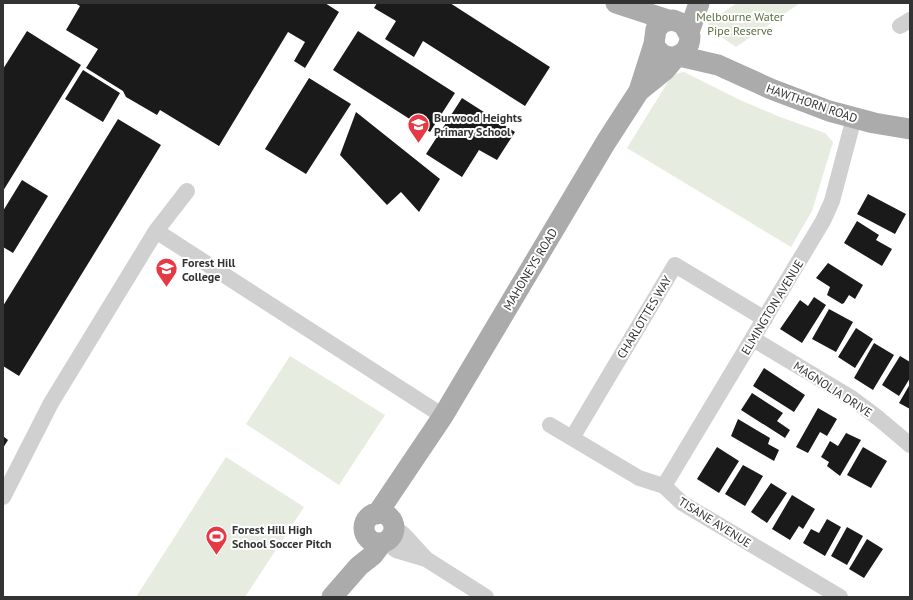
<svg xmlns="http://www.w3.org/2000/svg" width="913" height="600" viewBox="0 0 913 600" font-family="'PT Sans',sans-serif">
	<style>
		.green { fill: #e6ecdf }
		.building { fill: #1a1a1a }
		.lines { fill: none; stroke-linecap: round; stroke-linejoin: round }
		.minor { stroke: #d0d0d0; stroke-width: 16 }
		.major { stroke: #ababab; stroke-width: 21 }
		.labels { text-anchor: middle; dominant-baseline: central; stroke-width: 4; stroke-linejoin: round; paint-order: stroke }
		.park-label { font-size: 12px; fill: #56703f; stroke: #fff }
		.street-label { font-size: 12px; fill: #333; stroke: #fff }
		.poi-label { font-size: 12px; font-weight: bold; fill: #333; stroke: #fff; text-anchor: start }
	</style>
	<rect width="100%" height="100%" fill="#fff"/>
	<path class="green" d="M737 3H800L736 47 707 27 710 21Z
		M684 72 740 100 780 117 825 133 833 142 812 211 791 247 627 148 671 77 675 74Z
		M290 356 385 415 339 485 246 424Z
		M226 457 304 507 245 597H136Z"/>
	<path class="building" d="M75 3H325L339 12 305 68 294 61 305 42 288 32 219 146 160 110 157 115 126 97 123 91 86 68 98 49 66 30 80 6Z
		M377 3H450L550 67 525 106 423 41 414 57 385 39 396 21 374 8Z
		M27 31 81 65 3 191V69Z
		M358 31 455 93 430 132 333 70Z
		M83 70 120 93 103 122 65 99Z
		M309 78 351 104 306 174 265 149Z
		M462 98 515 132 497 160 479 150 462 177 426 154Z
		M356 112 440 179 419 212 401 192 387 205 340 155Z
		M118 119 161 145 19 376 3 366V306Z
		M22 180 48 196 13 253 3 247V211Z
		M868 194 906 214 895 234 857 214Z
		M857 221 879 235 876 240 892 249 882 266 844 243Z
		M828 263 863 285 855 299 849 295 844 303 842 304 827 295 830 287 816 278Z
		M814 297 826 305 802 343 780 329 800 300 808 306Z
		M829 309 853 322 836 352 812 339Z
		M856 328 873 339 855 368 838 357Z
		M874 343 894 355 873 390 854 378Z
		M900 356 910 362V378L899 396 882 385Z
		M764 368 805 395 794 412 753 386Z
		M910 384V409L899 403Z
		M752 393 783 413 777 421 790 430 785 438 741 410Z
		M818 408 837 419 827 436 820 432 808 453 796 447Z
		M738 419 770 438 768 444 779 450 774 461 731 436Z
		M846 433 861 440 840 476 827 466 829 462 821 457 830 441 838 446Z
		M3 436 8 440 3 448Z
		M717 447 739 461 719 493 697 479Z
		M863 447 887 461 871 488 847 475Z
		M743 465 763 476 745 506 725 494Z
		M771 483 787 493 767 523 751 512Z
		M792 495 815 509 803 529 799 526 790 540 772 529Z
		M827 519 841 527 825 556 803 543 811 529 819 533Z
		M847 527 863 536 847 565 831 556Z
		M867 539 883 549 864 578 849 569Z"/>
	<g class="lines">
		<path class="minor" d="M900 26 910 20
			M156 231 443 416
			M753 339 850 397 878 418 910 445
			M550 425 639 478 664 486 682 503 697 512 840 597
			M572 438 675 265 765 319
			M664 486 823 221 832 201 854 118
			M3 497 51 403 156 231 187 191
			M393 526 404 535 426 559
			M385 541 396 550 426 559 486 597"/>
		<path class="major" d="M616 3 668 20
			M689 32 699 3
			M679 56 718 65 771 89 829 111 874 123 910 129
			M639 91 665 70 676 57
			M364 528a15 15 0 1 1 30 0a15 15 0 1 1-30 0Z
			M377 514 443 416 606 142 639 91 654 44 656 29 663 22 673 20 683 24 690 36C690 59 663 65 654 44
			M332 597 359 566 373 555 382 543"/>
	</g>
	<defs>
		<symbol id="school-pin" viewBox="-11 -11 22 30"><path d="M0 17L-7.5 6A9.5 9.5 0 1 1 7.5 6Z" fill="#e63946" stroke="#fff"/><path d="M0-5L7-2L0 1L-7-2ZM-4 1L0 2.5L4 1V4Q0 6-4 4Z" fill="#fff"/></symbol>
		<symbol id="stadium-pin" viewBox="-11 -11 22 30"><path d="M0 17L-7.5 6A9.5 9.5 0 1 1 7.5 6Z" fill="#e63946" stroke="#fff"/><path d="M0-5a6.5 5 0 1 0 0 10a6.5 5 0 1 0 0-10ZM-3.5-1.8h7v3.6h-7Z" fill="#fff"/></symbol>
	</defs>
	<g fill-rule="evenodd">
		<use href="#school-pin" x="406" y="112" width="25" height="34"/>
		<use href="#school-pin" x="154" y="256" width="25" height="34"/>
		<use href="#stadium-pin" x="204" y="524" width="25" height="34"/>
	</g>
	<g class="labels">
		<g class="park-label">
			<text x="740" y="16">Melbourne Water<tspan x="740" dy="14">Pipe Reserve</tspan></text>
		</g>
		<g class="street-label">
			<text transform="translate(812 103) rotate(19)">HAWTHORN ROAD</text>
			<text transform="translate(530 269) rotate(-59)">MAHONEYS ROAD</text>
			<text transform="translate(772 307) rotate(-59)">ELMINGTON AVENUE</text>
			<text transform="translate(644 317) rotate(-59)">CHARLOTTES WAY</text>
			<text transform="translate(833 389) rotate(33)">MAGNOLIA DRIVE</text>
			<text transform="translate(715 522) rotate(32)">TISANE AVENUE</text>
		</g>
		<g class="poi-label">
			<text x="434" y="117">Burwood Heights<tspan x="434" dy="14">Primary School</tspan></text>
			<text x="182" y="262">Forest Hill<tspan x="182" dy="14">College</tspan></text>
			<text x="232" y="529">Forest Hill High<tspan x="232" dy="14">School Soccer Pitch</tspan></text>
		</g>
	</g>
	<rect width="913" height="600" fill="none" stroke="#333333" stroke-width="8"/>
</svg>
